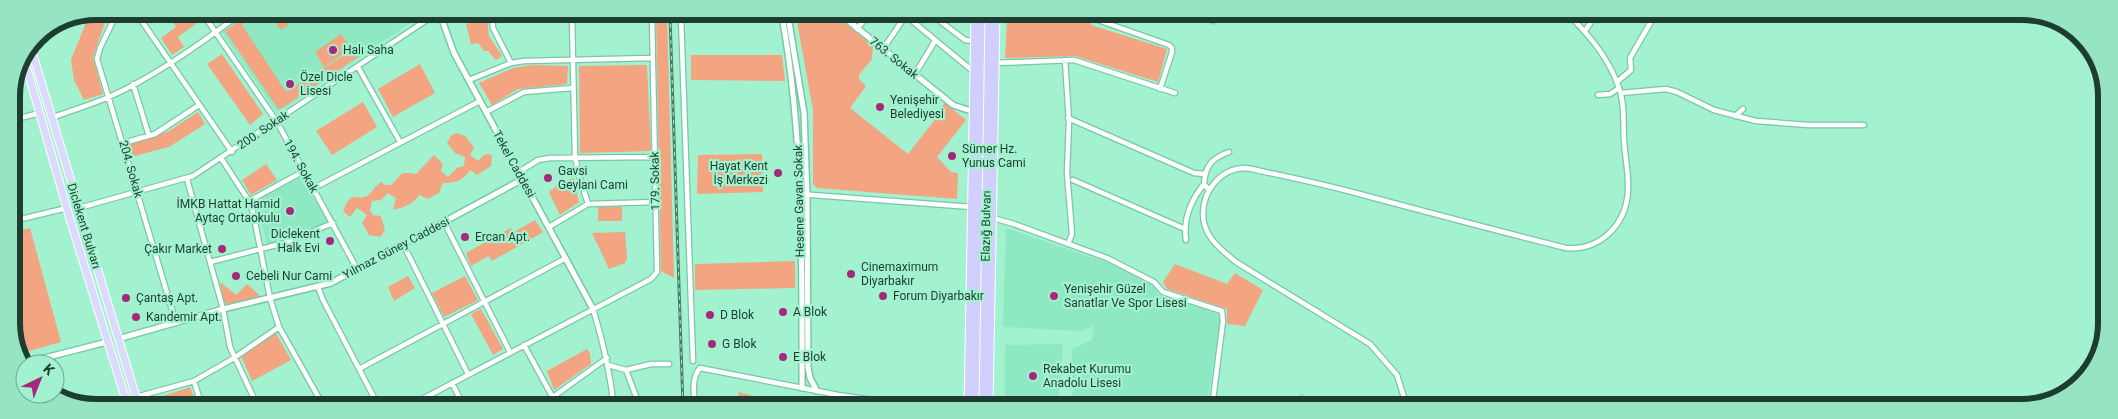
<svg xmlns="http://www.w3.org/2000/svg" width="2118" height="419" viewBox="0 0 2118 419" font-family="Roboto,sans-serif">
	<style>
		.built { fill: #8ee8c1 }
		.green { fill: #f3a481 }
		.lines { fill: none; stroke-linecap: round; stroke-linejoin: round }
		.minor-casing { stroke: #78c7a5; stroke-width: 7 }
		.tertiary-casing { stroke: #78c7a5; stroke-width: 8 }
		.primary-casing { stroke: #fff; stroke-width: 9 }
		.trunk-casing { stroke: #fff; stroke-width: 9 }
		.minor { stroke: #fff; stroke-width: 4.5 }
		.tertiary { stroke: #fff; stroke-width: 5 }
		.primary { stroke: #dcdbfe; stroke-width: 7 }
		.trunk { stroke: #d0cffe; stroke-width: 7 }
		.rail-casing { stroke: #4b7c67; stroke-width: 3 }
		.rail { stroke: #a2f2cf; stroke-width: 1; stroke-dasharray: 4; stroke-linecap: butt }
		.poi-dot { fill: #a4287b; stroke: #a2f2cf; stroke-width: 2 }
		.labels { text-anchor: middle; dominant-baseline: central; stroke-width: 4.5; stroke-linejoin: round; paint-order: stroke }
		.poi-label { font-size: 12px; fill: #1c3d2f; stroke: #a2f2cf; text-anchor: start }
		.street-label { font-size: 12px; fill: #1c3d2f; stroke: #a2f2cf }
		.rim { fill: none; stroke: #1c3d2f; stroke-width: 6 }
	</style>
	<rect width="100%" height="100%" fill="#a2f2cf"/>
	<path class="built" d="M243 17H413L415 20 277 113 222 32Z
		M301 177 328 222 267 244 256 201Z
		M1006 228 1114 265 1154 285 1160 296 1221 313 1207 407H1072V394L1078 381H1071L1072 349 1092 340 1094 326 1081 331 1003 327Z
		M1063 344 1058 407H1005V345Z
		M1300 392 1324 407H1296Z"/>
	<path class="green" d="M835 15 873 46 872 59 859 75V79L866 86 850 108 908 154 937 117 935 115 945 103 966 120 937 157 951 172 958 173 957 199 817 188 813 184V110L796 16Z
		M1028 15H1085L1091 25 1167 49 1158 82 1075 56 1005 58 1007 22Z
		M656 16H667L674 278 661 271Z
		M107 17 93 57 103 94 84 100 74 80 71 60 88 18Z
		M170 17H191L196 24 178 37 184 47 172 55 161 38 176 27Z
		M245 17H251L242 25 286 92 354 49 361 55 279 110 225 31Z
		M271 17H304L303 19 297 18 281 30Z
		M487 18 489 36 502 56 496 60 488 51H484L478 43 471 44 466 24Z
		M341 34 351 48 324 67 315 52Z
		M222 54 263 114 250 125 207 64Z
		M691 55H782L785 81 691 80Z
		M420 64 435 93 393 117 378 89Z
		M532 65 568 66 567 84 518 89 492 105 479 83 513 68Z
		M647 65 651 151 580 153 579 66Z
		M363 102 377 127 332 155 316 131Z
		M198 112 205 124 169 147 130 157 127 145 169 131Z
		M456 133 465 136 474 147 470 155 478 161 484 155 489 154 492 156 491 166 477 175 470 170C463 181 455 183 443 183L439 193 428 199 419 195C414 204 404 207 393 210L396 198 388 193 381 200 372 201 370 210 373 215 381 216 385 230 380 237 369 235 362 223 367 215 357 208 350 217 343 211C353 188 354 202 367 196 371 194 374 187 381 182L385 185H391C403 175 397 171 416 174L434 155 443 164 441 171 448 177 457 168 464 166 465 157 455 153 447 143 451 136Z
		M762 154 763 192 697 194 698 155Z
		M266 164 277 180 251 195 242 180Z
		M574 178 579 202 560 215 549 192 560 183Z
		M598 207H622V221H598Z
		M535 220 543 232 492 261 488 256 471 266 466 253 511 228 514 232Z
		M30 228 61 342 22 353 14 321 13 232Z
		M625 232 627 258 625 263 609 269 592 233Z
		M795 261V288L695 290V264Z
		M1175 264 1227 284 1235 273 1263 290 1245 326 1227 324V309L1167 289 1163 282Z
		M408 276 415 288 394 301 388 287Z
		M465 276 478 300 444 317 432 293Z
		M220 282 236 295 247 284 260 296 229 304 224 303Z
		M481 309 503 349 493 355 471 314Z
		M276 333 291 360 252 381 241 356Z
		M587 349 590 353 591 364 554 390 547 371Z
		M190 387 197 405 190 407H147L146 402Z
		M739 392 760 398 759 407H736Z"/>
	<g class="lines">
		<defs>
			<path id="minor" d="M1201 14 1213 21 1215 14
				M905 15 974 72
				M932 15 965 40 974 41
				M1091 15 1095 19 1169 45 1172 48V52L1160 89
				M492 16 493 28 511 63
				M572 16 575 157 579 175 588 204
				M681 16 693 361
				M115 17 100 48 97 59 176 323
				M139 17 232 152
				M205 17 277 122 357 269
				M1173 17V14
				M857 29 868 15
				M1585 31 1597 13
				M883 49 906 15
				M33 55 41 33
				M1065 60 1069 121 1067 173 1072 234 1068 244
				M995 63 1074 60 1175 93
				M358 67 400 142
				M915 74 935 41
				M469 80 511 63 524 61 652 58
				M1617 82 1631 70 1630 58 1656 13
				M133 84 149 136
				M1621 93 1666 89 1677 92 1714 110 1756 121 1808 125H1864
				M1598 95 1610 94 1619 88
				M486 112 524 92 573 88
				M1735 116 1743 109
				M51 118C70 111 90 105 109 97 152 78 199 45 236 17
				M1068 118 1194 173 1205 174
				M12 120 40 113
				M123 143 155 134 199 105
				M221 158 249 201 253 212 270 298 279 327 324 407
				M519 172 538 160 550 158 655 157
				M187 179 223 309 230 347 258 407
				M1073 180 1185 229
				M314 188 480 101
				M1209 190 1204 184C1205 166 1212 158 1229 152
				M799 194 972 207
				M249 201 304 171
				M79 208 193 176 431 17
				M993 218 1014 224 1107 258 1154 282 1163 292 1222 311 1223 321 1212 407
				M13 221 67 208
				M444 222 510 352
				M549 227 588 204 656 202
				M1186 240C1183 219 1191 200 1204 184
				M403 244 468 374
				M210 262 284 243 333 223
				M318 287 323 300 379 407
				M593 309C603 341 610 373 614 407
				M524 345 558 407
				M608 365 626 370 651 364H669
				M359 369 566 258
				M626 370 640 407
				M194 381 202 407
				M452 383 464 407
				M136 397 194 381 234 358 279 327
				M553 397 607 358
				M407 407 651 279 657 272 652 16
				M695 407C694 394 691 378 700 368L838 395 922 407
				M1407 407 1397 375 1370 344 1236 262C1220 249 1203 236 1203 214 1203 191 1220 169 1244 168 1252 168 1262 172 1270 173 1298 179 1325 185 1352 192 1423 211 1494 230 1566 248 1600 251 1626 225 1628 191 1629 174 1625 158 1624 141 1623 124 1625 104 1619 88 1609 58 1589 35 1567 13"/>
			<path id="tertiary" d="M841 15 953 105 974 112
				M782 16C804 138 802 264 802 388
				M788 16 804 113 807 195 808 367 810 378 817 391
				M441 17 454 53 593 309
				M118 339 223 309 331 283 523 179
				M25 363 107 342"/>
			<path id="primary" d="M30 45 139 407
				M23 55 70 219 128 407"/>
			<path id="trunk" d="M968 407 975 15
				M975 407 981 15
				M983 407 989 15
				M989 407 996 15"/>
		</defs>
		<use href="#minor" class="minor-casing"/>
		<use href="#tertiary" class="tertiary-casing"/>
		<use href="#primary" class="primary-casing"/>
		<use href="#trunk" class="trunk-casing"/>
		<use href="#minor" class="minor"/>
		<use href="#tertiary" class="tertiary"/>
		<use href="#primary" class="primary"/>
		<use href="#trunk" class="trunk"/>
		<defs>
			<path id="rail" d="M670 16 683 407"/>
		</defs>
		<use href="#rail" class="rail-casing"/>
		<use href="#rail" class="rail"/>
	</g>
	<g class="poi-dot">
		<circle cx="333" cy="50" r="5"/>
		<circle cx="290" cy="84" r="5"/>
		<circle cx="880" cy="107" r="5"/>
		<circle cx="952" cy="156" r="5"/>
		<circle cx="778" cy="173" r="5"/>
		<circle cx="548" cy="178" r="5"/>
		<circle cx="290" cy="211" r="5"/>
		<circle cx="465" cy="237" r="5"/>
		<circle cx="330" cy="241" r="5"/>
		<circle cx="222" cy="249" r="5"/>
		<circle cx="851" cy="274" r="5"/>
		<circle cx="236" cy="276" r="5"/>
		<circle cx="883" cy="296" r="5"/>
		<circle cx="1054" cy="296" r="5"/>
		<circle cx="126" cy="298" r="5"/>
		<circle cx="783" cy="312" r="5"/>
		<circle cx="710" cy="315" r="5"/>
		<circle cx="136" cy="317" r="5"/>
		<circle cx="712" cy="344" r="5"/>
		<circle cx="783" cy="357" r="5"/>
		<circle cx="1033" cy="376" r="5"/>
	</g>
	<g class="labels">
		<g class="poi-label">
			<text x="343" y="50">Halı Saha</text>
			<text x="300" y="77">Özel Dicle<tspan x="300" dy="14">Lisesi</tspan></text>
			<text x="890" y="100">Yenişehir<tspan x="890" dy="14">Belediyesi</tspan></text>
			<text x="962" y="149">Sümer Hz.<tspan x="962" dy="14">Yunus Cami</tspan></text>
			<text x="768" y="166" text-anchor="end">Hayat Kent<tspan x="768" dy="14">İş Merkezi</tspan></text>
			<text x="558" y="171">Gavsi<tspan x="558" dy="14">Geylani Cami</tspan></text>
			<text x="280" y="204" text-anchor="end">İMKB Hattat Hamid<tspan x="280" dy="14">Aytaç Ortaokulu</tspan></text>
			<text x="320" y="234" text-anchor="end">Diclekent<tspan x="320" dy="14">Halk Evi</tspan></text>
			<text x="475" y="237">Ercan Apt.</text>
			<text x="212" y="249" text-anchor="end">Çakır Market</text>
			<text x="861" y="267">Cinemaximum<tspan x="861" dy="14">Diyarbakır</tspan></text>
			<text x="246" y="276">Cebeli Nur Cami</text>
			<text x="1064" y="289">Yenişehir Güzel<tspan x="1064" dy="14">Sanatlar Ve Spor Lisesi</tspan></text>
			<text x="893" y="296">Forum Diyarbakır</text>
			<text x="136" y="298">Çantaş Apt.</text>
			<text x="793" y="312">A Blok</text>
			<text x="720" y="315">D Blok</text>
			<text x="146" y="317">Kandemir Apt.</text>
			<text x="722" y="344">G Blok</text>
			<text x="793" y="357">E Blok</text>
			<text x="1043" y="369">Rekabet Kurumu<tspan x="1043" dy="14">Anadolu Lisesi</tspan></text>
		</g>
		<g class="street-label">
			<text transform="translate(894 58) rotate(39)">763. Sokak</text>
			<text transform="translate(263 130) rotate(-34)">200. Sokak</text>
			<text transform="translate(514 164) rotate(61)">Tekel Caddesi</text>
			<text transform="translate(301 166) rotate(61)">194. Sokak</text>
			<text transform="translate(131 169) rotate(74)">204. Sokak</text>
			<text transform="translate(655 181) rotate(-91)">179. Sokak</text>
			<text transform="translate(799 201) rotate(-91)">Hesene Gavan Sokak</text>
			<text transform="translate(84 226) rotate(73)">Diclekent Bulvarı</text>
			<text transform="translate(986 226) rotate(-89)">Elazığ Bulvarı</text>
			<text transform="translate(396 248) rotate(-28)">Yılmaz Güney Caddesi</text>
		</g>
	</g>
	<path d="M0 0H2118V419H0ZM96 20H2022A76 76 0 0 1 2098 96V323A76 76 0 0 1 2022 399H96A76 76 0 0 1 20 323V96A76 76 0 0 1 96 20Z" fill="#97e4c2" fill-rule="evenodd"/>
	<path class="rim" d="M96 20H2022A76 76 0 0 1 2098 96V323A76 76 0 0 1 2022 399H96A76 76 0 0 1 20 323V96A76 76 0 0 1 96 20Z"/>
	<g transform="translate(40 379) rotate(43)"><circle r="24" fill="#a2f2cf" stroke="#6caa8f"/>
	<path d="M0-4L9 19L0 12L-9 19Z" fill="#a4287b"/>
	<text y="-8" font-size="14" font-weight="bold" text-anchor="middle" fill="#1c3d2f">K</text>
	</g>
</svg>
